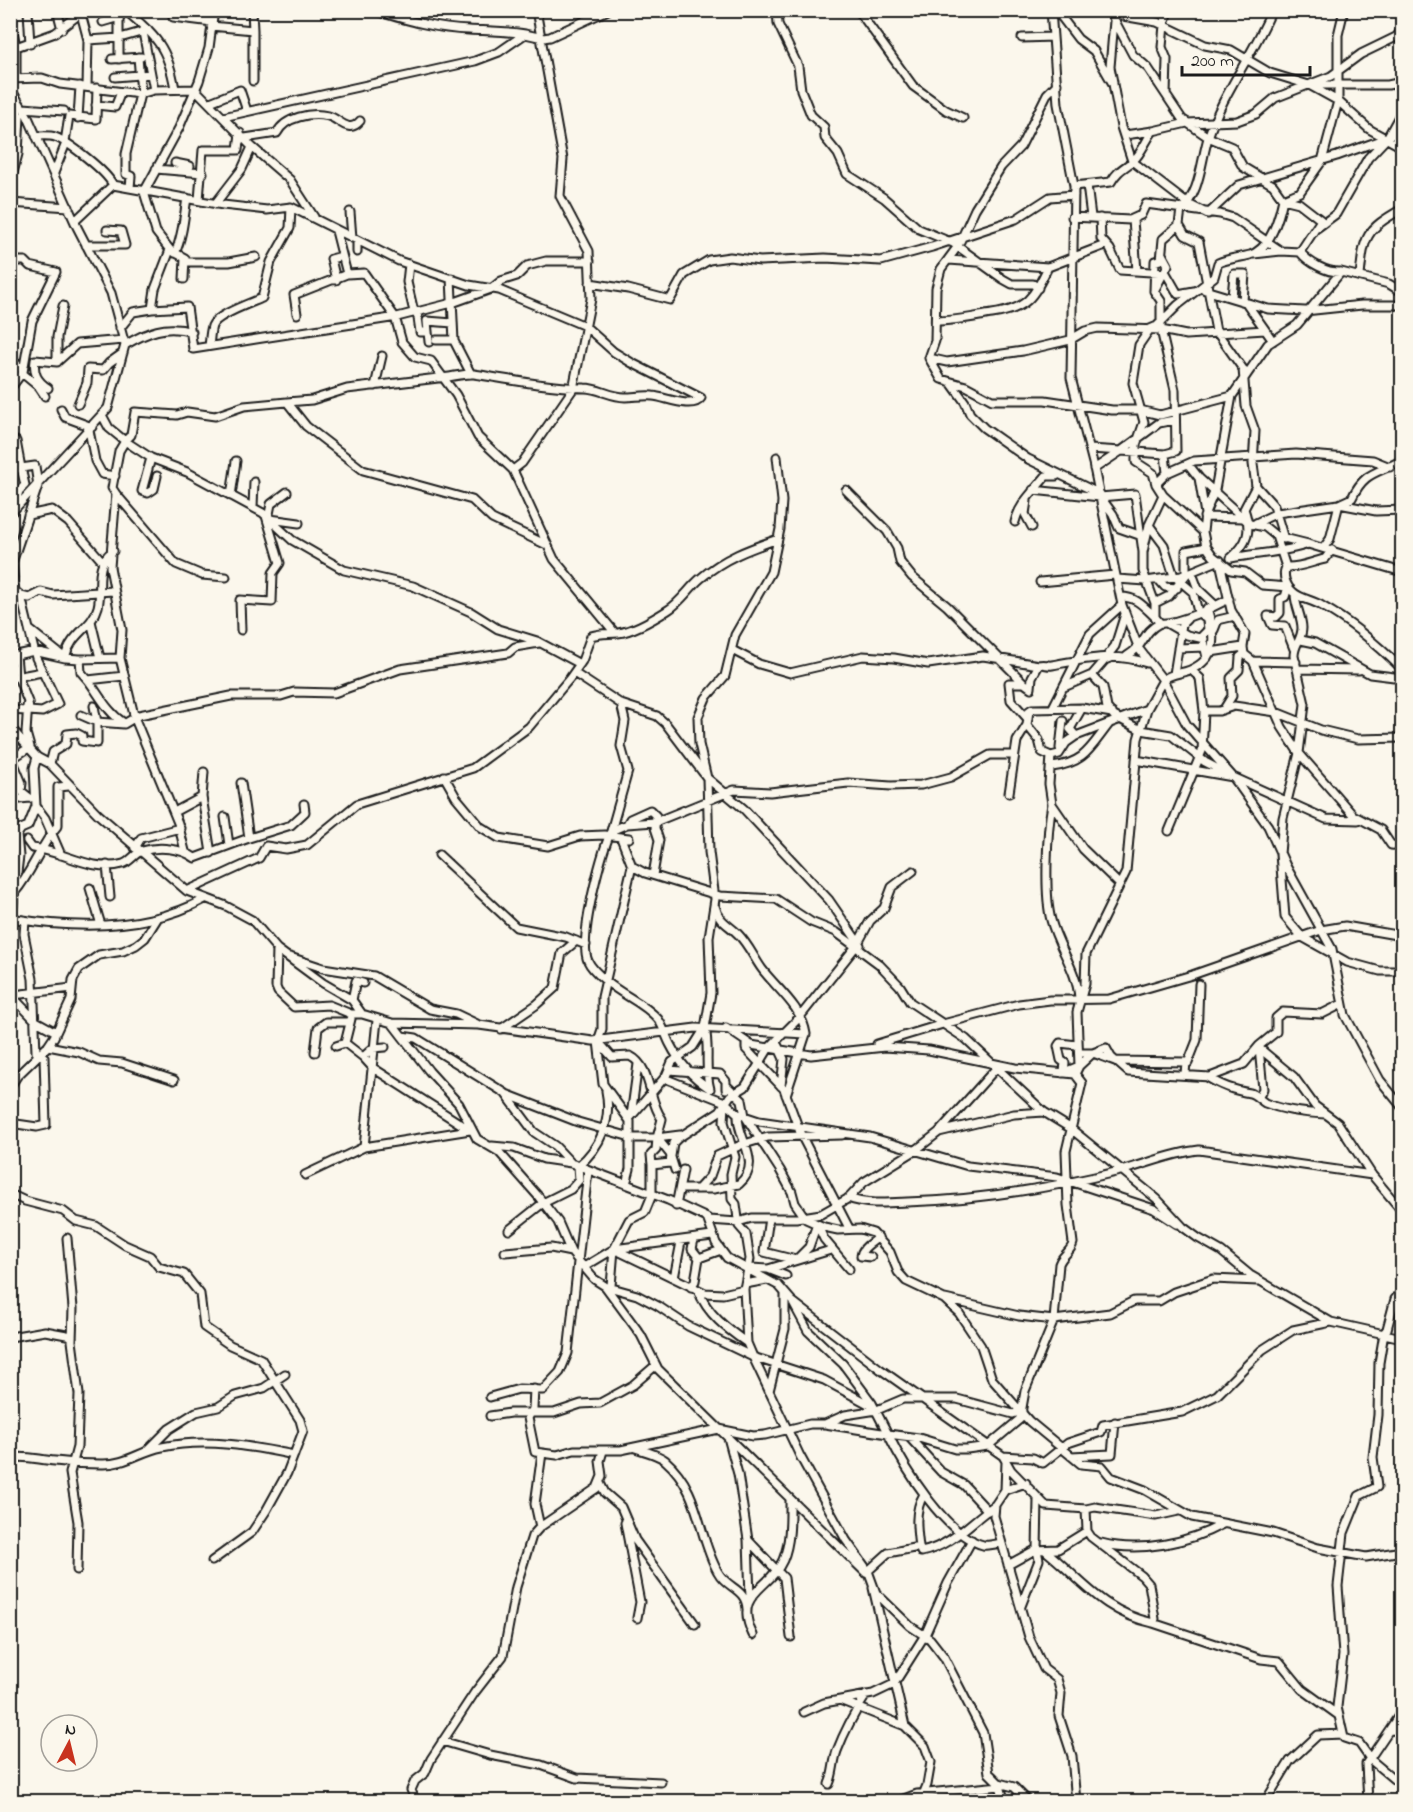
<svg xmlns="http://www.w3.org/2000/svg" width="1413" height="1812" viewBox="0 0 1413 1812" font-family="'Indie Flower',sans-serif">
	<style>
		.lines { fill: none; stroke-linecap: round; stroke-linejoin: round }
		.minor-casing { stroke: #1c1c1c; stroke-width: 11 }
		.minor { stroke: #fbf7ec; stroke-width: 7 }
	</style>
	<rect width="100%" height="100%" fill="#fbf7ec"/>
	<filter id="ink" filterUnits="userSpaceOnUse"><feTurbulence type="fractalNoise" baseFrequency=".0167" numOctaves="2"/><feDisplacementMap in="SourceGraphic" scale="12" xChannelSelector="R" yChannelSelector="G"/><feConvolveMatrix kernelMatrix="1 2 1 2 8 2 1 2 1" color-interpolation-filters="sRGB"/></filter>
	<g filter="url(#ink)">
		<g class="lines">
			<defs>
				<path id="minor" d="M57 10 62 29
					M80 10 88 40 87 87
					M125 10C156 36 168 47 175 89
					M252 10 253 30
					M372 10C403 19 436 29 469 30 488 31 506 31 525 34
					M777 10 778 24 798 66 801 90 811 115 824 127 825 138 838 154 847 174 884 198 919 229 953 243 1003 279 1012 284H1033L1038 288
					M858 10 913 86 946 110 963 118
					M1051 10 1058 104 1074 186 1071 378 1093 463 1122 605 1139 649 1163 680 1187 725 1233 777 1268 826 1286 866 1332 949 1345 1015 1380 1080 1402 1107
					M1056 10 1078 39 1094 51 1113 84 1121 127 1132 161 1188 204 1208 214 1239 185 1337 156 1387 138 1402 128
					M1109 10 1133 55 1148 68 1182 119 1208 137 1232 147 1243 167 1273 185 1283 199C1279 218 1270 249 1250 255 1239 258 1229 258 1218 263L1214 277 1178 305 1157 326 1150 329 1139 345 1133 383 1144 422 1136 445V462L1153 473 1156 484 1163 495 1149 525 1143 552
					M1111 10 1117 15 1157 22 1205 45 1231 50 1270 73 1309 85 1338 101 1369 129 1398 145 1402 151
					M28 11 30 44
					M10 15 16 47V79
					M119 17V59
					M173 17 212 22
					M103 22 120 17
					M211 26 253 30V81
					M143 32 154 90
					M1022 38 1053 37
					M88 40 120 38 148 30
					M16 47 55 33 85 10
					M138 57 141 93
					M112 59 141 57
					M115 77 151 74
					M10 79 42 78 60 84 140 94 154 90 195 89 252 147 290 180 314 217
					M1402 81V97
					M1113 82 1110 67 1114 21
					M1314 85H1388L1402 82
					M10 88 27 115 77 227 111 293 125 345 108 408 10 514
					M1166 95 1167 59 1162 47 1164 25 1168 10
					M210 102 240 90 247 111
					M96 105 115 107 121 92
					M23 108 64 111
					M223 117 475 61 499 52 525 34 543 38 550 37 608 10
					M78 118 80 86
					M1125 135 1153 131
					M36 136C42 136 49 135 55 137 69 142 106 171 113 185L223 205 267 210 291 207 399 261 469 285 499 290 585 326 614 352 632 363 701 398C693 410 665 397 653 396 644 395 634 397 625 397 611 397 598 388 585 388 548 387 511 380 474 374 463 373 450 378 438 378L347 389 312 400 287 402
					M245 138 277 133C285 117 311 112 328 116 339 118 348 135 360 121
					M65 142 69 116 96 119 97 88
					M175 163 190 166
					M156 169 203 173
					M54 173 66 143
					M10 184 18 154 20 116
					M1087 185 1091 217
					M1074 186 1111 182C1117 171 1124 168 1133 161 1142 153 1146 140 1153 131L1187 123 1237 121 1256 114 1275 98 1331 76 1361 54 1396 37 1402 30
					M130 188 131 176 126 174V154L140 94
					M1283 199 1300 192 1322 161 1338 101V35L1344 10
					M1283 199 1299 203 1321 220 1300 252
					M199 200 203 150H238L240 133
					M10 203 69 207
					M215 204 242 169 252 147
					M350 212 352 238
					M1072 217 1130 220 1141 215 1146 204 1220 214 1233 218 1281 251 1300 252C1309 263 1327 273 1341 272L1389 284 1402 292
					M1100 218 1101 239 1110 249 1120 270 1166 273 1178 294 1194 291
					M1133 220 1137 271
					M75 221 113 185
					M1179 225 1185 235 1199 242 1216 331 1243 369 1246 406 1255 431 1253 464 1256 486 1244 509C1252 531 1248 543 1231 558
					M1317 228 1336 214 1368 158 1387 138 1402 111
					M357 241V252
					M86 245H125L121 231 107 230
					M172 251 185 258 184 279
					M175 253C183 236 184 216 187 198
					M1254 254 1281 251
					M949 260 1048 267 1105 245
					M10 261H25L30 266 56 272 32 321 23 372
					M185 262H229L256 257
					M409 264 407 282 414 312
					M347 274 364 273 395 317 402 342 415 357 431 361 456 395 478 437 513 470 554 559 615 633
					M1360 276C1364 236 1365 230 1402 209
					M451 278 454 341 471 374
					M336 280 331 259 342 256
					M590 283 628 289 670 300 684 275 709 260 730 257 760 261 825 258 881 261 932 247 1016 219 1050 197 1074 195
					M1205 290 1268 309 1305 311 1362 305H1402
					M1154 291 1168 265 1162 254
					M1232 297 1234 274H1245L1243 301
					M1247 304 1273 341
					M152 309 187 307 193 349 397 317 452 303 491 289 501 281 517 276 527 266 546 261H590
					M417 311 420 332H426
					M297 314 294 295 347 274 336 231
					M936 321C955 321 973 317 992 314 1027 309 1033 298 1048 267
					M120 328 133 312 152 309 155 289 170 250 156 232 144 192 179 128 199 81 209 48 214 10
					M436 340H454
					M429 342 427 321 453 323
					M125 345C147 332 166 324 192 332
					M209 346C210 340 210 332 212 326 216 315 251 303 262 298L271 262 290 228 291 207
					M10 356 23 372
					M929 358 947 362 1023 351 1070 340 1085 331 1098 328 1161 330 1186 335 1265 330
					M929 358 941 379 966 386 992 400H1045L1112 410H1140L1160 415 1232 396
					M929 358 935 341 936 288 941 269 958 246 975 209 1001 167 1021 146 1047 94 1057 84
					M57 362V337L63 306
					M952 384 965 402 970 414 984 428 1028 459 1100 494
					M375 386 382 356
					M48 388C37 381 33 373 35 360L57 362 77 344 124 340
					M10 389 22 373 39 387 45 396
					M78 404 87 383 88 369 103 370 109 363 123 353
					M61 409 65 417 92 427
					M102 415 109 428 125 441 119 451 112 488 116 494 110 567 122 630 120 658 135 719 178 823 185 851
					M89 430 95 461 102 474 115 476
					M10 439 16 441 21 468 35 466 38 486 12 563 15 591 21 596 36 658 58 704 42 712 29 711 28 702 26 711 10 710
					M1090 449 1121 451 1159 423 1174 420
					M151 458 142 491 148 493 154 489 157 476
					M1188 464 1199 478 1205 514
					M10 469 21 468 25 485 19 491 13 511
					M1094 469 1121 451 1165 454 1176 451 1175 390 1161 330V301L1154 291 1155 261 1161 260 1163 239 1179 225 1181 209C1200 195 1201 161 1208 138 1221 96 1254 53 1272 10
					M513 470 522 463 573 389 591 299 589 251 560 196 563 159 536 10
					M1167 473 1194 461 1296 454 1373 460 1390 467
					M1199 478 1250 524 1265 527 1276 536 1308 544
					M1156 484 1167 473 1165 454
					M1256 486 1274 506 1284 539
					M846 490 887 531 897 548 900 562 912 577 947 606 1024 683
					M1033 490 1100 497 1135 494 1143 552V571L1155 603V617L1160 623
					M116 494 176 564 202 575 226 577
					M1163 495 1203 532
					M231 496 236 461
					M1102 499 1113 514 1119 528 1139 535
					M1027 501 1025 514 1032 527
					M253 507 254 482
					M28 515 52 510 68 522 103 562
					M1204 517 1244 518
					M270 519 299 523
					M1015 522C1020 502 1034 491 1046 476H1056
					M1256 523 1277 513 1339 504 1352 498C1365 470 1378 474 1402 460
					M1149 525 1164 545 1174 576 1193 592 1198 612 1207 620 1208 630 1202 636 1207 658
					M1276 536 1286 567C1282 575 1286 586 1293 592 1300 599 1313 600 1322 606 1351 622 1379 646 1402 669
					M547 545 492 519 472 500 363 470 306 426 287 402 244 406 215 416 187 412 177 415 135 412 131 435 125 441 151 458 187 472 263 513 292 540 344 570 413 586 471 612 498 629 537 641 580 664
					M1324 547 1330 539 1339 504 1376 511 1402 510
					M1231 558C1257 553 1284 553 1308 544L1402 572
					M1220 562 1231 610 1245 634 1243 647
					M1286 567C1300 568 1311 562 1325 559L1332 550
					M1192 573 1198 589 1215 605
					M1117 579 1146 581 1181 576 1220 560
					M1159 580 1165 587 1177 588
					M1040 582 1115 575
					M1288 587 1262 585 1245 572 1231 570 1213 556 1206 546 1203 532 1205 514 1215 490 1232 396 1268 344 1297 325 1341 272
					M1288 587 1285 597 1280 599V613L1276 617 1268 616 1272 625 1285 626 1294 649
					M1295 594C1295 606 1302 617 1302 628 1302 640 1294 644 1294 656L1305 704 1299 753 1283 818 1280 854 1285 917 1302 937 1347 962 1380 971H1402
					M21 596 29 598 41 592 53 595 113 591
					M1121 597C1137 597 1143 606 1155 617
					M1155 603 1169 596 1186 575V551L1207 547
					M10 606 13 610 10 612
					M91 621 100 658
					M1168 624 1187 635 1204 639
					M30 630 65 658 80 659 81 672 88 680 124 676
					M241 630 240 600 272 602 273 573 280 563 266 516 269 514 271 504 287 492
					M1214 630 1218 620 1235 616
					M1301 640 1315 643 1370 674 1402 678
					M1178 648 1205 647
					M732 650 759 664 790 673 863 656 894 658 928 664 983 656 1039 665
					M1211 652 1243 647 1244 654 1253 661 1282 727 1299 753 1353 815 1381 830 1391 845 1402 846
					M10 655H16L18 677 28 702 26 733 30 747 10 760
					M16 655 34 651 65 658C71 632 92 629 98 607 103 587 93 564 113 551
					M1108 655 1115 646 1125 614
					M1127 656C1147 644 1140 634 1160 623 1176 625 1214 607 1229 599
					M80 659 120 658
					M1253 661 1296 662
					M1298 669 1359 670
					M1191 670 1200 678 1204 711H1219L1234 706 1276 712 1321 730 1358 739 1402 738
					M574 673 621 704
					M1174 674 1182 624 1187 619
					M1092 675 1103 687 1107 708 1114 716 1141 730 1171 735 1205 762 1226 773
					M10 678 42 672
					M88 680C100 696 108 713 124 723
					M1064 687 1092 675 1105 660 1110 658
					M94 706 97 722
					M1053 707 1090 634 1122 605
					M1224 709 1232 696 1231 678 1239 670 1240 657 1244 654
					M1112 713 1082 708 1032 709 1029 711 1027 725 1039 740 1042 752 1051 756 1049 784 1052 804 1083 849 1119 884
					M81 715 97 722
					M1028 719 1011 700 1009 683H1024L1031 688 1032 677 1039 665C1044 663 1047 666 1052 665 1085 659 1114 652 1147 663
					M10 727 37 757 50 764 99 815 187 891 259 858 266 846 286 849 307 845 357 804 473 768 529 727 570 678 582 661 591 636C601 633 608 634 618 633 634 631 654 619 668 610 681 602 689 588 701 578 724 558 749 549 778 539
					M1076 736 1070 729 1082 708
					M1060 748 1063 721
					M1051 756 1059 754 1066 743 1076 736 1147 709
					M12 759 22 783 21 791 30 798
					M1136 760 1233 777 1326 819 1358 820
					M50 764 53 752 66 744 67 734 76 733 82 736V741L97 743V722L124 724 139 715 231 696H281L294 692 334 693 400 669 508 653 515 647 539 643
					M1052 767C1085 763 1090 748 1109 724
					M204 772 202 797 211 853
					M444 776 456 797 481 827 499 838 548 846 580 836 604 835 629 838
					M1009 793 1017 741 1027 725
					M10 800 30 798
					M1052 804C1047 831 1044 894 1051 920 1058 947 1077 970 1079 998
					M36 806 45 818 61 855
					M174 812 202 797
					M225 817 229 845
					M627 824 630 819 650 810 656 816 655 828 659 840 653 875
					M611 831 628 771 621 746 625 721 621 704 657 716 666 724 707 778 744 809 829 900 860 945
					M1169 831 1202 751 1204 711
					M249 838 291 825 305 812 304 804
					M621 838 632 866 602 997V1029L598 1041 603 1084 630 1121V1169L626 1184
					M27 841 32 848C62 850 91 873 123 864 130 862 135 853 142 851 159 846 181 848 195 858L249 838 241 783
					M135 848 141 838 180 828
					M439 855 516 927 566 937 586 945
					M107 865 110 897
					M632 866 645 873 720 896 776 899 811 922 836 932 879 964 900 986 910 1002 966 1039 1044 1112 1070 1128 1157 1199 1183 1227 1198 1238 1221 1251 1250 1275 1331 1322 1402 1338
					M90 888 101 925
					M187 891 226 906 252 920 277 949 323 983 352 1000 362 1014 392 1023 479 1025 593 1041 696 1028 806 1034 786 1095
					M15 892C32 872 40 846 58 825V787L69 786
					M715 906C719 922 728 924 738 934 748 944 754 958 762 969 777 989 802 1007 806 1034
					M10 918C74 929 147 931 205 899
					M11 922 19 856 17 835 21 829 28 826 36 806 34 768 37 757
					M277 949 276 987 278 992 294 1007 329 1005 351 1014H362
					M290 957 323 968 374 976 430 1009 456 1014 477 1024
					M10 984 13 995 72 988
					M10 994 36 1021 56 1032
					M352 1000 356 981 363 983
					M392 1023 429 1071 459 1104 477 1139 499 1152 538 1196 558 1222 571 1252 594 1279 605 1286 637 1295 658 1306 688 1326 753 1357 800 1456 846 1540 868 1571 876 1593 910 1626 930 1639 944 1657 983 1733 989 1773 999 1783 1014 1787 1029 1802
					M705 1028 711 993 709 937 715 899 709 852 707 778 699 744 698 717 706 698 725 676 735 635 771 572 780 529 782 501 777 457
					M726 1028 751 1045 811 1055 885 1047 929 1050 1015 1068 1075 1074 1082 1083 1066 1151 1068 1205 1073 1243C1071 1252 1062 1255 1059 1264L1054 1320 1025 1391 1020 1419 988 1446 967 1449H955L919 1438 888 1434 872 1403 843 1364 808 1331 793 1303
					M501 1029 536 1005 555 988 562 953 576 941
					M402 1036 416 1038 505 1093 534 1132 555 1146 571 1163
					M598 1041 612 1057 630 1056C652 1067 648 1101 662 1119L657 1138 670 1154 675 1170
					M345 1043 363 1057 373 1048 385 1047
					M746 1043V1049L784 1089 801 1135 849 1228
					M877 1044 943 1024 1019 1004 1050 1000 1109 999 1192 975 1321 930 1345 926 1402 936
					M48 1046 79 1052 99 1061 122 1063 174 1080
					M336 1046 345 1043 351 1019
					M778 1046 784 1059 781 1086
					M1259 1048 1294 1077 1315 1106 1338 1123 1372 1175 1402 1211
					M315 1052 318 1028 326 1022H350
					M1079 1053H1093L1106 1048 1111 1057 1128 1072 1210 1077 1244 1064 1259 1046 1276 1032V1018L1283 1012 1322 1014 1342 1004
					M363 1057 373 1068 470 1130
					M1188 1063 1197 1040 1199 984
					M669 1070 720 1074 726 1081V1089
					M1064 1071 1065 1063 1061 1060 1058 1046 1060 1043 1077 1045
					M1062 1073 1079 1066 1093 1053 1115 1061 1186 1062 1185 1074
					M1075 1074 1079 1066 1077 1012 1085 984 1086 954 1126 872 1138 739 1147 709 1163 680C1171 673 1180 674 1190 670 1219 658 1215 633 1207 608
					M1207 1077C1222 1086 1233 1090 1250 1093 1255 1094 1260 1100 1265 1103 1285 1111 1304 1113 1325 1114
					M664 1078 725 1102 738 1114C736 1138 764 1163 739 1184L714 1189H681
					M727 1086 742 1100 745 1116 780 1170 792 1192 795 1203 806 1219 824 1227 838 1230 860 1229 873 1233 890 1252 898 1272 906 1281 944 1299 959 1313 981 1346 992 1379 1029 1421 1081 1464 1102 1466 1111 1477 1145 1490 1192 1517 1273 1533 1318 1548 1366 1557 1402 1551
					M10 1087 17 1076 48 1046 54 1037 71 1000 73 980 79 969 99 955 123 951 136 945 145 938 157 919
					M709 1088C692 1077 679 1062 670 1044 666 1036 663 1026 658 1019 643 1002 623 996 606 981 600 976 591 968 588 961 578 938 601 855 611 831L627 824 655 822 734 790 770 792 848 783 891 786 921 785 951 777 990 755H1014
					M506 1094 578 1122 634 1138H657
					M1258 1098 1263 1089 1259 1048
					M725 1105 724 1122 735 1157 731 1174 732 1199 736 1204 739 1226 746 1234 750 1259 744 1289 747 1343 753 1357 824 1380 872 1406
					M738 1114 759 1121 870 1137 968 1166 1057 1177 1154 1209 1177 1224
					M631 1116 638 1064
					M629 1119 666 1076 672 1062 693 1047 705 1028C710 1048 704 1069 710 1089
					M10 1123 37 1127 46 1125 44 1057 36 1052 33 979 24 934 25 921
					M939 1132 1014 1114 1044 1112
					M492 1146 514 1148 544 1159 571 1163 668 1200 707 1218 716 1243 727 1258 779 1286 792 1301 880 1369 1003 1456 1011 1470 1046 1506 1086 1509 1087 1531 1091 1537 1142 1576 1149 1584 1155 1619 1153 1623 1261 1659 1279 1661 1302 1689 1338 1715
					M364 1147 377 1020
					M652 1165 651 1155 656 1150 657 1138 680 1135
					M305 1175 364 1147 470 1130
					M698 1189 710 1176 717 1156 741 1145 768 1137 842 1135
					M10 1194 25 1201 63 1211 76 1221 96 1226 125 1245 150 1256 159 1267 184 1274 200 1294 204 1327 230 1345 261 1359 300 1420 303 1431 287 1473 266 1511 252 1532 212 1561
					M848 1198C866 1205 888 1203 907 1202 978 1200 1051 1188 1120 1171 1147 1164 1171 1153 1199 1150L1372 1175
					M676 1206 683 1170
					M769 1218 764 1252 796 1260 809 1247 817 1224
					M709 1220 738 1222 752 1218H796L821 1214 849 1198 864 1182 916 1150 939 1132 999 1065
					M817 1224 824 1239 849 1269
					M509 1230 543 1203 571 1189 579 1180 578 1166C601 1147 612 1120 606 1091
					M67 1238 73 1308 72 1341 79 1394 77 1447 70 1473 78 1522 77 1570
					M614 1249 705 1293 723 1294 744 1289
					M505 1252 551 1248 571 1252
					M871 1257 861 1256C862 1247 871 1244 878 1237
					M699 1258 721 1250
					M584 1267 614 1249 629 1220 645 1212 652 1195V1165L670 1163 673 1143 678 1138 720 1111 730 1096 745 1087 769 1048 799 1018 857 945 870 921 884 908 892 887 913 871
					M751 1268 768 1269 786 1276
					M768 1269 831 1250
					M674 1278 681 1242
					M745 1284 767 1280
					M605 1286 641 1335 658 1369 866 1573
					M611 1286 614 1249 712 1236
					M691 1287 695 1281 699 1258 692 1249 694 1239
					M698 1290C707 1314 727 1329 747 1343
					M1402 1291 1395 1299 1387 1329 1384 1333 1379 1363 1378 1415 1373 1457 1377 1487 1359 1496 1344 1533 1338 1586 1343 1655 1337 1707 1344 1738 1359 1743 1371 1760 1402 1786
					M945 1299 1019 1316 1054 1320 1110 1313 1134 1301H1159L1174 1292 1213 1279 1258 1281
					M10 1337 45 1331 72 1336
					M534 1389 533 1409 528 1418 535 1452 557 1455 574 1450H621L719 1429 753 1436 765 1435 810 1424H825L845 1415 877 1410 903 1399H957L1013 1414 1022 1411
					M769 1391 785 1329V1294
					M490 1397 519 1389 543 1390 560 1372 568 1353 588 1171
					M490 1416 510 1413H554L581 1404 600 1403 633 1385 655 1366
					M825 1424 888 1434C904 1467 945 1535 983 1545 988 1546 995 1544 1001 1543
					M909 1437 941 1472 964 1485 988 1511
					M729 1441 738 1474 748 1540 784 1578 791 1637
					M635 1448C644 1451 657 1454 665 1460 701 1491 697 1535 718 1572 727 1589 746 1588 747 1609
					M147 1451 169 1429 196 1412 218 1407 235 1396 264 1388 285 1374
					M1003 1456 1033 1458 1043 1463 1068 1443 1101 1432 1103 1425 1182 1412 1217 1395 1262 1350 1293 1330 1331 1322
					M1071 1456 1112 1454 1115 1422
					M10 1458C27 1455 39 1460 55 1461 70 1463 86 1464 101 1464 126 1465 140 1451 162 1447 206 1438 251 1446 294 1455
					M1006 1462 1005 1490 995 1505 994 1516 1029 1637 1044 1669 1057 1679 1061 1693 1059 1716 1072 1756 1076 1802
					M600 1483 605 1493 621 1507 635 1540 695 1624
					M1005 1490 1026 1483
					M1086 1509 1095 1507 1156 1516 1179 1511
					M625 1523 640 1602 637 1618
					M540 1527 535 1504 542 1453
					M748 1540 750 1598
					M1101 1543C1140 1553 1188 1543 1223 1524
					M919 1547C917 1531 914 1511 923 1496
					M1046 1551C1083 1581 1103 1612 1153 1623
					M1008 1565 1035 1550 1058 1549 1087 1531
					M868 1571 888 1553 919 1547 921 1552C952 1546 971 1521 995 1505
					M873 1588 905 1726 925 1746 931 1762 927 1785 920 1802
					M1021 1606 1039 1560 1037 1550 1038 1499
					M753 1635C732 1592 770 1590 783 1560 791 1541 790 1518 790 1499
					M842 1701 905 1726
					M804 1712 824 1703 873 1694 894 1684 925 1635 948 1583 972 1540
					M1391 1730 1402 1731
					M442 1741 490 1755 541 1765 577 1778 661 1782
					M999 1783 1005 1802
					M829 1784C834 1773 833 1762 837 1751 845 1730 853 1715 866 1695
					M416 1802 411 1790 415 1781 425 1773 431 1759 475 1692 503 1656 516 1587 532 1536 540 1527 597 1488 602 1476 600 1461 603 1451
					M896 1802 917 1794 1000 1786
					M1265 1802 1290 1761 1318 1735 1343 1734
					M1368 1802 1366 1764 1402 1711"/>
			</defs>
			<use href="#minor" class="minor-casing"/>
			<use href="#minor" class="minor"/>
		</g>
	</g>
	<rect width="1413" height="1812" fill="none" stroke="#fbf7ec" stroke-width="36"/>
	<rect x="18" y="18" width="1377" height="1776" fill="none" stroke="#1c1c1c" stroke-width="2" filter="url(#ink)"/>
	<g transform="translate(69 1743) rotate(7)"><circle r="28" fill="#fbf7ec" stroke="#a29f99" stroke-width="1.5"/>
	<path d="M0-4.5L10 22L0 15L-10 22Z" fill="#c8321e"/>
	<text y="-9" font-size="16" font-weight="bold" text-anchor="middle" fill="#1c1c1c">N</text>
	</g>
	<path d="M1182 66v9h128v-9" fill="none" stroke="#1c1c1c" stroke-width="3"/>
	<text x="1191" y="66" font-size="18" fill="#1c1c1c" stroke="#fbf7ec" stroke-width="4.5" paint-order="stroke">200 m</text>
</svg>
